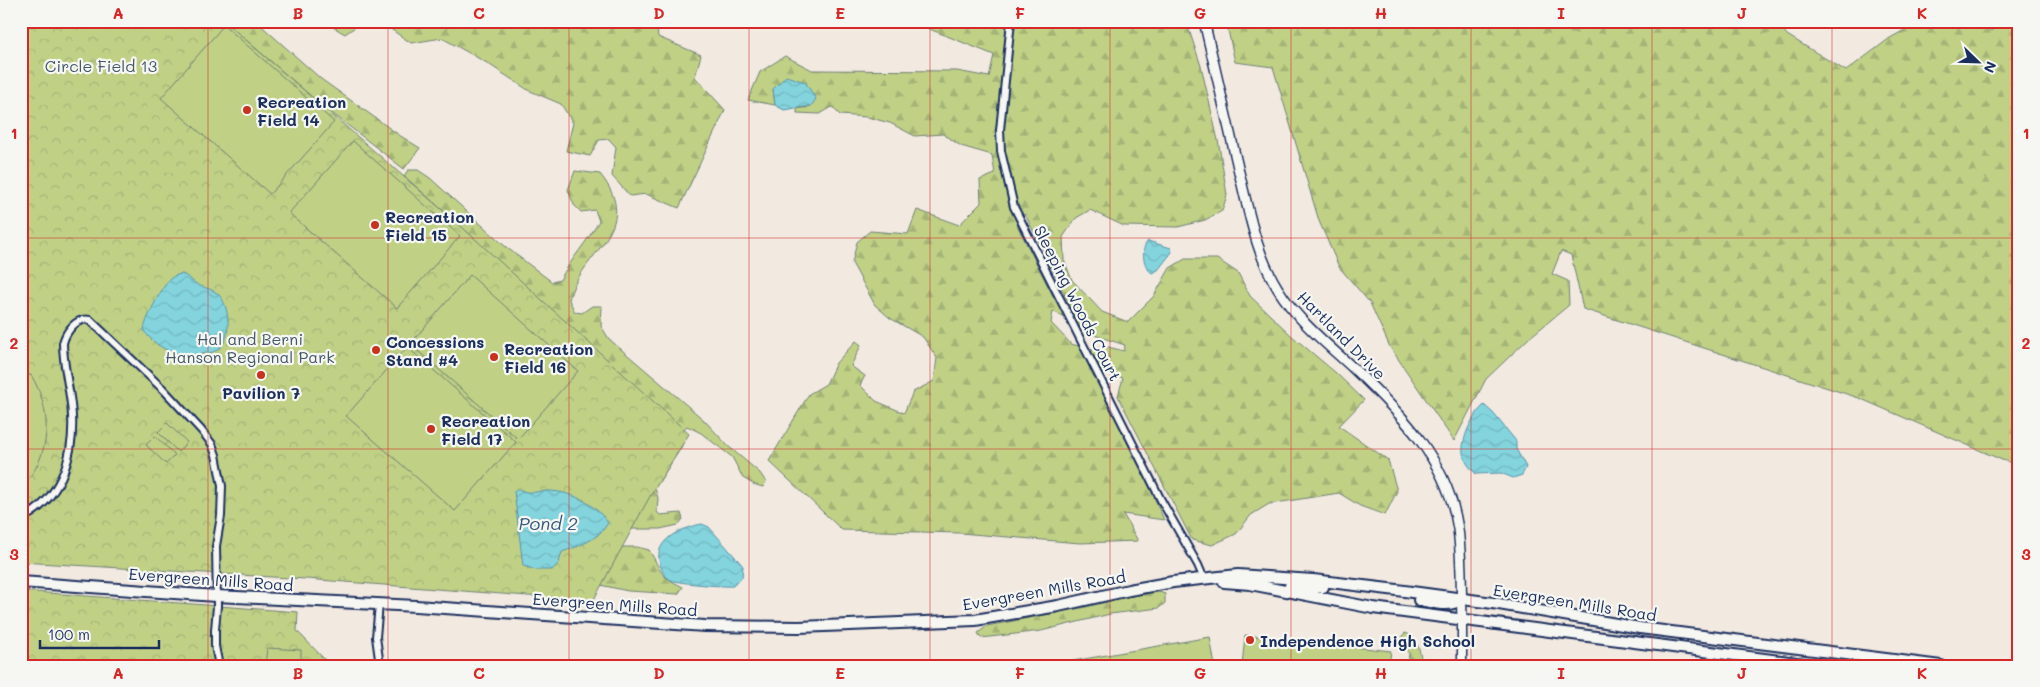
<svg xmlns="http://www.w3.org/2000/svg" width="2040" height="687" viewBox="0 0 2040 687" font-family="Mali,sans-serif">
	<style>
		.forest { fill: url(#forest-firs); stroke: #6e8072; fill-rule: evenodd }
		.park { fill: url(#park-crowns); stroke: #6e8072 }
		.pitch { fill: #c0d186; stroke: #6e8072 }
		.water { fill: url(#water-waves); stroke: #5992aa }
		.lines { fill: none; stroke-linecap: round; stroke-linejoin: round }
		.minor-casing { stroke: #1b2f5e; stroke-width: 10 }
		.tertiary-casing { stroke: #1b2f5e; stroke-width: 11 }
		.secondary-casing { stroke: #1b2f5e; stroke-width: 12 }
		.primary-casing { stroke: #1b2f5e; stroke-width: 14 }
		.minor { stroke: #f6f6f2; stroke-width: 6 }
		.tertiary { stroke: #f6f6f2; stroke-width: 8 }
		.secondary { stroke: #f6f6f2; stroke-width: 9 }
		.primary { stroke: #f6f6f2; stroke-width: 10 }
		.grid { fill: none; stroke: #d62828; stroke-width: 1; stroke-opacity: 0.55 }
		.poi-dot { fill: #c8321e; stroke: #f6f6f2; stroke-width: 2 }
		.labels { text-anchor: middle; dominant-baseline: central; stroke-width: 4.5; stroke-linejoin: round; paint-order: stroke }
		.park-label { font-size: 16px; fill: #445868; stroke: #f6f6f2 }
		.poi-label { font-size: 16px; font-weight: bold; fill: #1b2f5e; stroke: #f6f6f2; text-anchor: start }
		.street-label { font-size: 16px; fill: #1b2f5e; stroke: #f6f6f2 }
		.water-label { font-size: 18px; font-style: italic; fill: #35587e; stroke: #f6f6f2 }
		.neatline { fill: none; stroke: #d62828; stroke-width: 2 }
		.grid-label { font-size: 16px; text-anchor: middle; font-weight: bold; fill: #d62828 }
	</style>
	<defs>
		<pattern id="forest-firs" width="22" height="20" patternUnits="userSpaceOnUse" patternTransform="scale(1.25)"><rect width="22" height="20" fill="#c0d186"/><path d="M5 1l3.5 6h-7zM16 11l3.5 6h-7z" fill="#a4b476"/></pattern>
		<pattern id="park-crowns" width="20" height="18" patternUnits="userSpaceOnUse" patternTransform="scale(1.25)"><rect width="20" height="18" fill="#c0d186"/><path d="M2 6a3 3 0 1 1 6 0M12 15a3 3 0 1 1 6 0" fill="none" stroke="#a4b476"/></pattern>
		<pattern id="water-waves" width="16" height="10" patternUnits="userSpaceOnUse" patternTransform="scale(1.25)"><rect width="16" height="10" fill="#83d4dd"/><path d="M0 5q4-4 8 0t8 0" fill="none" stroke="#71b6c0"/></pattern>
	</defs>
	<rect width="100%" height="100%" fill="#f2e9e0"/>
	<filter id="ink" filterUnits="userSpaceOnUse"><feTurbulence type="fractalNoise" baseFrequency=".02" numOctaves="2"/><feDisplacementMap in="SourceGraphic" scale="10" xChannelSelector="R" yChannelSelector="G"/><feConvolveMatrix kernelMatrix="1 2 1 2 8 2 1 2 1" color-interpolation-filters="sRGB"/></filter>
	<g filter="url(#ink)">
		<path class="forest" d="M224 21H256L321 79 399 135 420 148 404 169 319 103Z
			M323 21H364L345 34Z
			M379 21H656L658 37 701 55 695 77 725 110 679 208 646 194 630 196 612 176 616 147 609 139 599 140 590 156 566 151 573 123 561 104 528 90 487 63 442 38 411 43Z
			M923 21H1186L1201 66 1219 145 1227 195 1222 211 1205 220 1178 227 1124 226 1090 210 1076 218 1063 237 1064 260 1072 280 1102 312 1128 322 1154 296 1170 268 1185 259H1217L1238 273 1250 296 1292 336 1336 373 1364 400 1339 426 1388 460 1397 491 1385 515 1360 506 1339 493 1269 504 1251 515 1236 534 1212 545 1192 540 1118 396 1123 378 1104 371 1095 375 1142 470 1164 520 1123 514 1138 541 1080 543 960 533 842 530 769 461 809 394 826 384 836 363 856 341 861 345 851 366 865 376 860 385 876 401 904 413 913 392 934 381 937 358 923 337 890 318 875 305 852 263 857 242 870 231 908 234 917 210 959 225 981 203 980 180 995 174 992 155 961 146 943 134 915 136 890 123 867 117 840 115 832 107 820 114 797 113V109L811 106 773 89 775 105 748 100 760 72 785 56 812 70 957 71 989 77 994 55 927 28ZM1025 214 1069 304 1053 296 1017 225ZM1053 311 1097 336 1125 345 1124 351 1104 346 1093 350 1071 344 1051 323Z
			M1226 21H1776L1787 35 1846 71 1890 38 1921 21H1976L1991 31 2002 21H2019V465L2002 460 1859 398 1583 309 1571 255 1561 251 1552 274 1568 281 1569 305 1529 338 1486 379 1454 441 1390 347 1370 303 1339 267 1319 221 1273 67 1235 62Z
			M408 170H418L430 178 506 247 552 282 560 280C571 259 587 242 599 221L595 210 581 212 574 205 568 190 575 171 600 174C645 230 580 252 569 300L575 312 582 313 592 306H602L601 326 609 339 704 420 728 446 760 473 766 482 763 487 753 484 743 478 732 457 701 433 687 426 683 430 684 440 681 448 655 488 658 498 657 512 660 515 681 513 683 519 678 525 660 529H621L615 547H637L649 550C663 572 656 574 683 587L678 594 628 591 591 583 475 239 404 176Z
			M1159 592 1165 594V603L1159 608 1110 614 1041 631 981 638 978 633 987 626 1086 607 1131 596Z
			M1405 633C1418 636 1421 654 1422 666H1407L1409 654 1402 636Z"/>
		<path class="park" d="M21 21H224L463 228 689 434 649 498 593 601 306 579 21 562Z
			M21 591 298 612 297 631 331 666H21Z"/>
		<path class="pitch" d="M224 25 334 122 270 194 161 98Z
			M353 141 460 236 397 308 289 213Z
			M470 275 578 371 518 439 410 344Z
			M407 347 516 442 455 511 346 416Z
			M21 375H31C53 411 52 457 21 487Z
			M167 423 187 442 178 452 158 432Z
			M155 436 175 455 166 464 146 445Z
			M1245 635 1391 651 1389 666H1242Z
			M1210 637 1215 666H1068L1067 662Z
			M267 648 301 650V666H265Z"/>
		<path class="water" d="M786 76 805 82 816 99 811 106 784 110 775 105 773 89Z
			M1148 241 1171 248 1172 252 1158 270 1152 273C1143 267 1140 249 1148 241Z
			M181 274C189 276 193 283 200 286 206 288 212 289 218 294 230 304 233 341 217 350 215 352 209 353 206 353 182 360 159 351 144 331 144 321 162 287 170 279 173 276 177 275 181 274Z
			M1484 405 1493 413 1516 441V449L1526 467 1522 475 1513 478 1501 473 1476 474C1461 459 1460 451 1467 431 1472 420 1475 414 1484 405Z
			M518 489C528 494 534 492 545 491 569 490 595 503 608 523 598 540 579 546 562 552L559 563 552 570H536L523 566 514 491Z
			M702 524 709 527 743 566 742 577 733 586C724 587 677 583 671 580 664 576 662 571 660 564 652 540 683 527 702 524Z"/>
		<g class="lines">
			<defs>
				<path id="minor" d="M1011 21 1000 130 1001 151 1014 207 1161 500 1198 565 1204 579
					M30 514C63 493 74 453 72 416 71 391 63 368 63 343 66 331 77 317 90 320L164 390 201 430 212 444 216 455 222 486 221 516 216 546 217 606 215 630V646L219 666
					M379 604 376 637 380 666"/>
				<path id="tertiary" d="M1462 620V666"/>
				<path id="secondary" d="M1204 21C1216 71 1227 122 1239 172 1249 212 1256 254 1278 289 1297 320 1327 344 1353 368 1402 414 1448 461 1458 529 1462 559 1461 590 1462 620"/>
				<path id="primary" d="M21 582 216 596 416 606 705 626 799 627 975 620 1058 606 1129 590 1173 582 1238 575 1313 580 1397 590 1493 603 1640 628 1941 666
					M1224 582 1250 584 1373 608 1819 666
					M1290 586 1323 587
					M1419 600C1432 602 1449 608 1460 600"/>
			</defs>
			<use href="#minor" class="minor-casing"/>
			<use href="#tertiary" class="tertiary-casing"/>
			<use href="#secondary" class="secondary-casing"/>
			<use href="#primary" class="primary-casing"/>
			<use href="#minor" class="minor"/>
			<use href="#tertiary" class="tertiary"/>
			<use href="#secondary" class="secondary"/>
			<use href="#primary" class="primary"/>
		</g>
	</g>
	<path class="grid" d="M208 21V666M388 21V666M569 21V666M749 21V666M930 21V666M1110 21V666M1291 21V666M1471 21V666M1652 21V666M1832 21V666M21 238H2019M21 449H2019"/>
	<g class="poi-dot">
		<circle cx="247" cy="110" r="5"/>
		<circle cx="375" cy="225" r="5"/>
		<circle cx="376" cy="350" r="5"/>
		<circle cx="494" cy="357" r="5"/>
		<circle cx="261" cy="375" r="5"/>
		<circle cx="431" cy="429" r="5"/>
		<circle cx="1250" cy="640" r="5"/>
	</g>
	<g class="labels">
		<g class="park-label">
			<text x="101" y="65">Circle Field 13</text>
			<text x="250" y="338">Hal and Berni<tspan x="250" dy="18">Hanson Regional Park</tspan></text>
		</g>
		<g class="poi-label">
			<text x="257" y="101">Recreation<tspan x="257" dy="18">Field 14</tspan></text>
			<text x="385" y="216">Recreation<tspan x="385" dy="18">Field 15</tspan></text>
			<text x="386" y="341">Concessions<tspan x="386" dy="18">Stand #4</tspan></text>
			<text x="504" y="348">Recreation<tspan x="504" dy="18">Field 16</tspan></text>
			<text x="261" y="392" text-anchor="middle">Pavilion 7</text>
			<text x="441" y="420">Recreation<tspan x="441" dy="18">Field 17</tspan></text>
			<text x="1260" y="640">Independence High School</text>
		</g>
		<g class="street-label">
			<text transform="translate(1078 303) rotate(63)">Sleeping Woods Court</text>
			<text transform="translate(1342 335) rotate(45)">Hartland Drive</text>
			<text transform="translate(211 579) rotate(4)">Evergreen Mills Road</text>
			<text transform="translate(1044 590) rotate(-10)">Evergreen Mills Road</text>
			<text transform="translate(1575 602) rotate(9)">Evergreen Mills Road</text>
			<text transform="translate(615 604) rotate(4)">Evergreen Mills Road</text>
		</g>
		<g class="water-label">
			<text x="548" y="523">Pond 2</text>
		</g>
	</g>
	<rect width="2040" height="687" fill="none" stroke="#f6f6f2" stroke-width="55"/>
	<g transform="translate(1978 62) rotate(113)" stroke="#f6f6f2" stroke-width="4" paint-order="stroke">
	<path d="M0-4L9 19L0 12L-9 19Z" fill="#1b2f5e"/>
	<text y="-8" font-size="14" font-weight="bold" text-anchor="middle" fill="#1b2f5e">N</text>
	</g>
	<path d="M40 640v8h119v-8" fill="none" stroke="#1b2f5e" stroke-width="2.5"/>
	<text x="48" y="640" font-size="15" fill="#1b2f5e" stroke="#f6f6f2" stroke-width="4" paint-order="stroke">100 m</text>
	<rect x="28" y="28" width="1984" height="632" class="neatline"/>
	<g class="grid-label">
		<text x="118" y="19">A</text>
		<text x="298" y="19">B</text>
		<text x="479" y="19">C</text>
		<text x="659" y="19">D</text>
		<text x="840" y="19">E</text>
		<text x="1020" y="19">F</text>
		<text x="1200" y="19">G</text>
		<text x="1381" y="19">H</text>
		<text x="1561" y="19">I</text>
		<text x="1742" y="19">J</text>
		<text x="1922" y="19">K</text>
		<text x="14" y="139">1</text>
		<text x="2026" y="139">1</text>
		<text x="14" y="349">2</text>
		<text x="2026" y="349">2</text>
		<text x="14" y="560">3</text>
		<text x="2026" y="560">3</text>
		<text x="118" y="679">A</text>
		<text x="298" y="679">B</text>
		<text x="479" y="679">C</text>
		<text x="659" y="679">D</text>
		<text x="840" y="679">E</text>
		<text x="1020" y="679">F</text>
		<text x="1200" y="679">G</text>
		<text x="1381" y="679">H</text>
		<text x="1561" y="679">I</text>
		<text x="1742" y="679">J</text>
		<text x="1922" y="679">K</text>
	</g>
</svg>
